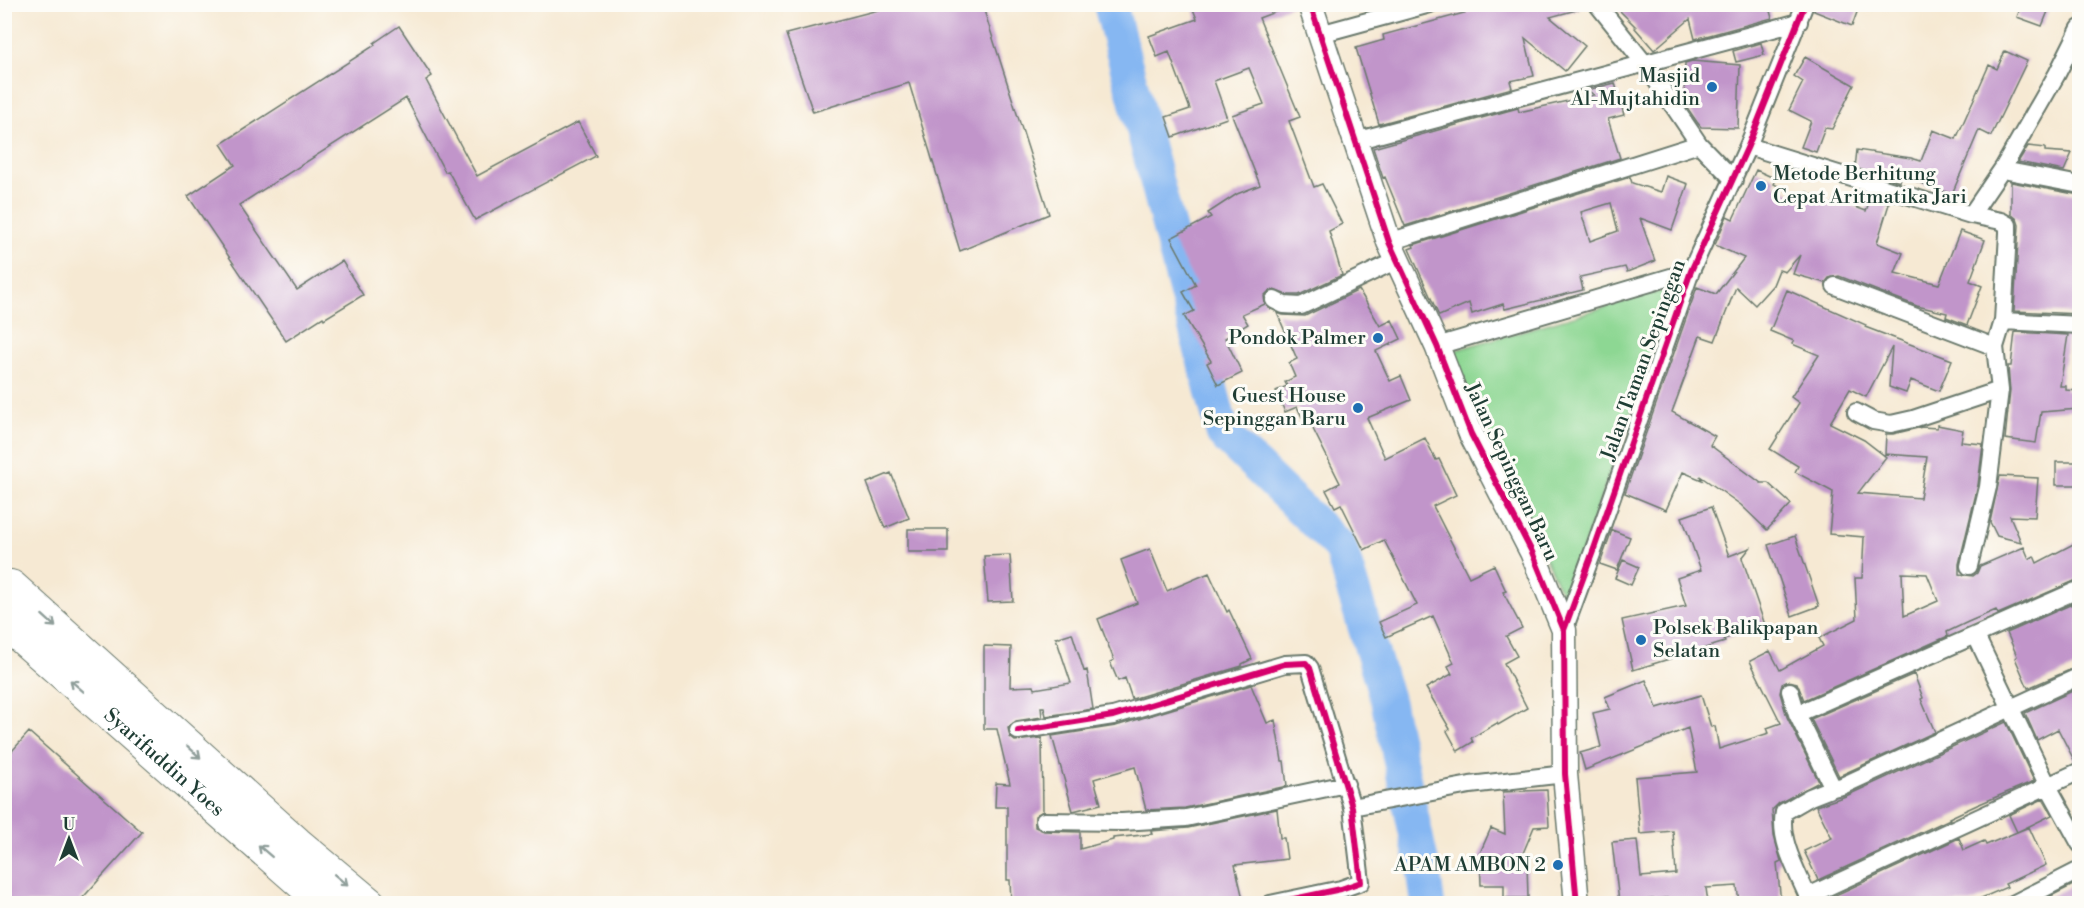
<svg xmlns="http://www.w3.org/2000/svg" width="2084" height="908" viewBox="0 0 2084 908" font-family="'Libre Bodoni',serif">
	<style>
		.green { fill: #8dd793; stroke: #568a64; stroke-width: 1.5 }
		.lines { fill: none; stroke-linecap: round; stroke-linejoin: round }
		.river { stroke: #86b7f2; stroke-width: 34 }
		.building { fill: #c195ca; fill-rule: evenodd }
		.street-casing { stroke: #6a796c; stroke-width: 20 }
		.secondary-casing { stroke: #6a796c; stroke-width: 27 }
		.highway-casing { stroke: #6a796c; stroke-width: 34 }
		.street { stroke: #fff; stroke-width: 16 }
		.secondary { stroke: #fff; stroke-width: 24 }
		.highway { stroke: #fff; stroke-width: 32 }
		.cycleway-casing { stroke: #fdfcf7; stroke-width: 10 }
		.cycleway { stroke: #d6006c; stroke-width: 6 }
		.oneway { stroke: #8f9e9a }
		.poi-dot { fill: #1f6fb2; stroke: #fdfcf7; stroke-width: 2 }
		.labels { text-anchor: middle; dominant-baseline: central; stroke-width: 6; stroke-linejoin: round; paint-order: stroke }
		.poi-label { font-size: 20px; fill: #1f3d34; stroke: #fdfcf7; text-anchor: end }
		.street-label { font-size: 20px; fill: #1f3d34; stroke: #fdfcf7 }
	</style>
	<rect width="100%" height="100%" fill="#fdfcf7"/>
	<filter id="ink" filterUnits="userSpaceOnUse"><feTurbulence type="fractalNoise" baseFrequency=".0167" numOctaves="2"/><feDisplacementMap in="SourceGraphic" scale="12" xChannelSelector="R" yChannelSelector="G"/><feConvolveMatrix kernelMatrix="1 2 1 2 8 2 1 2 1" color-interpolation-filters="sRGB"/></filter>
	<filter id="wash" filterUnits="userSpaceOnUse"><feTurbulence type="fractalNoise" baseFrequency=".008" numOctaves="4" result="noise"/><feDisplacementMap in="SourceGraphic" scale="24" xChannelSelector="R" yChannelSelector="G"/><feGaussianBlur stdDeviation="1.35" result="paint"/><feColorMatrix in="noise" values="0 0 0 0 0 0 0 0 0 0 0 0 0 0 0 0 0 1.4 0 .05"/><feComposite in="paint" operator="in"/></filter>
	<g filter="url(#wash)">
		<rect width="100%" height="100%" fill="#f6e9d3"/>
		<path class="green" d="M1675 287 1565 600 1449 352Z"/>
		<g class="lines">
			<path class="river" d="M1110 4 1223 434 1340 547 1387 700 1423 867 1428 904"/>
		</g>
		<g id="blocks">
			<path class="building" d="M901 4H982L1049 214 960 251 909 83 813 112 786 34Z
				M1191 4H1291V6L1259 18 1300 117 1289 121 1314 187 1322 184 1342 224 1329 231 1342 275 1299 295H1287L1274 290 1269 291 1264 296 1265 304 1242 314 1248 324 1225 338 1242 373 1218 385 1207 363 1211 361 1184 316 1194 311 1183 292 1196 285 1171 238 1211 217 1208 213 1237 194 1260 185 1232 115 1264 104 1249 68 1214 81 1227 118 1173 137 1166 117 1190 109 1169 52 1157 57 1149 36 1197 19Z
				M1497 4H1579L1580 9 1550 17 1585 46 1565 71 1525 38 1534 76 1510 81 1512 88 1379 124 1356 48 1384 40 1383 35Z
				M1613 4H1768L1772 18 1695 39 1690 19 1654 50 1635 28 1636 27Z
				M1815 4H1860L1852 26 1814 11Z
				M2022 4H2051L2042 26 2017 17Z
				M399 26 432 76 426 80 477 176 578 122 596 156 475 220 448 171 445 172 406 98 239 205 297 290 342 261 363 295 324 319 323 317 286 341 188 196 235 165 221 144 375 45 374 43Z
				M1761 43 1764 55 1736 62 1733 51Z
				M2005 51 2027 61 1991 136 1979 130 1952 194 1901 176 1900 182 1855 168 1857 150 1911 158 1921 161 1933 130 1956 139 1989 65 1997 69Z
				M1805 57 1854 85 1832 129 1825 128 1816 152 1801 147 1811 121 1789 110 1803 82 1794 76Z
				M1692 61 1740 65 1738 128 1701 127 1697 122 1684 103 1685 63Z
				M1615 83 1624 115 1608 119 1620 158 1405 226 1385 177 1383 178 1373 148 1518 108 1519 112 1594 95 1587 90Z
				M2028 146 2045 148V151L2072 153 2064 171 2018 162Z
				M1756 170 1776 179 1774 184 1803 200 1807 192 1832 205 1834 199 1866 211 1871 197 1889 204 1877 243 1903 253 1895 273 1939 284 1960 231 1985 240 1970 281 1982 286 1967 325 1946 317 1947 313 1917 306 1839 276 1829 278 1825 283 1793 274 1800 255 1785 272 1779 270 1773 285 1755 305 1736 287 1715 341 1700 336 1672 412 1715 436 1710 445 1761 483H1768L1791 504 1767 530 1741 505 1700 476 1702 480 1683 472 1666 510 1625 493 1697 287 1716 294 1744 258 1715 245 1727 216 1733 219Z
				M1666 176 1688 184 1672 230 1640 218 1655 261 1627 272 1625 267 1580 277 1583 290 1505 309 1503 304 1472 314 1469 303 1439 316 1409 249 1414 247 1413 245 1630 177 1632 183 1661 192ZM1611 203 1618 231 1590 241 1581 212Z
				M2011 182 2079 195V314L2014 311 2019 225 2017 219 2011 214Z
				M1359 290 1380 326 1392 320 1401 339 1376 351 1390 381 1401 376 1411 400 1367 418 1385 458 1425 438 1436 460 1439 459 1456 495 1433 506 1469 577 1494 565 1506 591 1503 592 1522 628 1506 636 1517 656 1504 663 1527 708 1498 725 1497 723 1471 738 1473 742 1458 751 1447 731 1450 729 1426 688 1452 674 1448 666 1454 663 1433 616 1386 637 1379 622 1417 605 1384 540 1364 550 1341 504 1335 507 1326 490 1340 483 1306 415 1302 417 1297 407 1285 412 1276 391 1287 386 1285 382 1295 377 1289 363 1297 359 1277 313 1283 315 1305 316Z
				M1787 290 1866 325 1865 327 1952 360 1939 391 1911 380 1906 393 1889 387 1892 347 1866 397 1850 389 1830 423 1864 440 1886 457 1858 493 1920 498 1927 457 1885 454 1886 434H1893L1922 427 1937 428V425L1963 430 1961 442 1983 444 1978 485 1959 564V574L1973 576 1977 573 1980 566 2024 547 2029 559 2034 556 2037 563 2079 541V579L1998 614 1996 610 1968 622 1947 632 1948 636 1804 700 1797 683 1788 681 1782 684 1780 693 1787 717 1819 782 1779 803 1772 810 1774 836 1781 861 1777 863 1781 903H1739L1737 886 1706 888 1708 903H1667V898L1619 902 1612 842 1637 840 1641 877 1676 874 1673 831 1640 834 1635 777 1697 772 1688 728 1585 770 1580 753 1601 747 1593 713 1610 709 1605 697 1646 680 1657 708 1701 695 1711 727 1715 726 1719 749 1769 733 1767 728 1781 723 1750 661 1770 651 1780 670 1823 646 1819 638 1857 619 1855 578H1862L1864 537 1829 534 1833 492 1795 472 1798 466 1770 449 1799 403 1791 397 1819 355 1792 344 1794 341 1770 331ZM1902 573 1927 574 1938 601 1904 616Z
				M2015 332 2068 335 2060 386H2066V390L2079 391V409L2041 412 2036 443 2005 439 2010 391 2008 366H2011Z
				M2056 462H2079V485H2056Z
				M891 473 909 518 885 528 867 483Z
				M2000 476 2038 478 2035 517 2010 516 2021 542 1997 536 1990 522Z
				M1711 507 1729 556 1750 548 1742 558 1765 625 1724 639 1725 642 1633 670 1622 620 1686 606 1677 578 1701 570 1682 517Z
				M908 529H948V552H908Z
				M1612 530 1630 537 1617 570 1600 564Z
				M1795 536 1819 606 1792 616 1768 545Z
				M1150 549 1167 591 1209 573 1227 612 1229 610 1252 659 1242 664V666L1132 699 1125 678 1118 681 1110 662 1114 660 1098 619 1137 603 1121 560Z
				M1010 555 1013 601 988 602 984 556Z
				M1623 560 1639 567 1631 585 1615 578Z
				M2079 601V666L2028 688 2015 658 2017 656 2007 633Z
				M1072 633 1084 671 1087 670 1093 709 1046 716 1044 707H1041L1042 717 1016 721 1008 728 1010 737 1015 741 1042 738 1043 811 1035 816V827L1044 831 1080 832V849L1113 840V838L1152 834 1151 831 1188 828 1277 809 1280 838H1284L1287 859 1235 865 1244 903H1070V902L1011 903 1010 880H1007V807H995L996 783 1010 784 997 729H984V646L1011 647 1010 687 1034 686 1035 689 1071 683 1056 638Z
				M1914 674 1923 698 1921 699 1935 732 1839 776 1811 719Z
				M1251 685 1267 723 1275 720 1282 761H1284L1287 786 1185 808 1146 810 1135 767 1094 779 1101 804 1073 811 1052 736 1116 726Z
				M2079 688V761L2075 762 2058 729 2037 740 2025 713Z
				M2006 722 2034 781 1977 805 1949 818 1950 819 1818 880 1804 851 1832 838 1816 806 1846 796Z
				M29 732 142 832 78 903H4V760Z
				M1547 790 1549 826 1534 827 1518 865 1527 864 1528 898H1504V885H1481L1480 853 1491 828 1505 834 1503 792Z
				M2043 799 2052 815 2017 832 2009 815Z
				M2029 827 2046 865 2005 884 2007 887 1970 903H1829L1827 899 1959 838 1964 850 1984 841 1986 845Z
				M2079 882V903H2050L2047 898Z"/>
		</g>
	</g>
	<g filter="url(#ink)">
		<use href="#blocks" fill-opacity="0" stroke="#6a796c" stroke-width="1.5"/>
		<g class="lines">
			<defs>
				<path id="street" d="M1597 4 1645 64 1699 144 1734 180
					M2080 28 2057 74 2003 168 2008 171 2080 185
					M1320 34 1430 4
					M1355 141 1799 22
					M1748 146 1971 215 2003 168
					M1389 242 1699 144
					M1835 286 1995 347
					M1274 300 1284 305 1301 306 1397 260
					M2003 321 2080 325
					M1437 346 1691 271
					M1856 412 1873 421 1891 424 1913 419 2000 390
					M1969 566 1988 487 2000 390 1995 347 2003 321 2008 233V225L2001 221 1971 215
					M1564 630 1595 546 1691 271 1748 146 1805 4
					M1976 636 2048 786 2080 844
					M1790 691 1797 714 1833 788 1842 786 2080 676
					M1797 714 2080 589
					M1018 731 1113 716 1285 664 1306 663 1310 668 1352 807 1361 882 1341 889 1270 904
					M1352 807 1470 785 1565 774
					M1044 821 1122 822 1186 818 1346 784
					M1808 896 2080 771
					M1811 904C1800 876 1778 842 1784 812L1810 797 1833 788
					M2013 904 2080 870"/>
				<path id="secondary" d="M1310 4 1389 242 1437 346 1471 434 1532 552 1564 630 1565 774 1577 904"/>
				<g id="highway">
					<path d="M4 585 11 586 297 843 370 904"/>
					<path id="s1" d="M4 622 325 904"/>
				</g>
			</defs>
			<use href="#street" class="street-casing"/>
			<use href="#secondary" class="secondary-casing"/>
			<use href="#highway" class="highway-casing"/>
			<use href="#street" class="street"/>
			<use href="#secondary" class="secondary"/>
			<use href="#highway" class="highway"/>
			<defs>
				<path id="cycleway" d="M1310 4 1389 242 1437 346 1471 434 1532 552 1564 630 1565 774 1577 904
					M1564 630 1595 546 1691 271 1748 146 1805 4
					M1018 731 1113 716 1285 664 1306 663 1310 668 1352 807 1361 882 1341 889 1270 904"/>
			</defs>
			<use href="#cycleway" class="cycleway-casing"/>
			<use href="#cycleway" class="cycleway"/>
		</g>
		<defs><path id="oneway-shaft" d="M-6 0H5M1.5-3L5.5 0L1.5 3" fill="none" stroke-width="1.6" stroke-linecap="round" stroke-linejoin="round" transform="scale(1.5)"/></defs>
		<g class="oneway">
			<use href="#oneway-shaft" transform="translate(49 621) rotate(42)"/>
			<use href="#oneway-shaft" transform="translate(77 686) rotate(-139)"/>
			<use href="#oneway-shaft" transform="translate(194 752) rotate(42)"/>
			<use href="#oneway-shaft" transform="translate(265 851) rotate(-139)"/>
			<use href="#oneway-shaft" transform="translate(341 880) rotate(40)"/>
		</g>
	</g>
	<g class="poi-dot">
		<circle cx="1712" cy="87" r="6"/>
		<circle cx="1761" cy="186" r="6"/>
		<circle cx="1378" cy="338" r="6"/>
		<circle cx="1358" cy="408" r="6"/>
		<circle cx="1641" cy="640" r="6"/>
		<circle cx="1558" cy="865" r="6"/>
	</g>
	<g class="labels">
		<g class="poi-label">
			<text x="1700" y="76">Masjid<tspan x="1700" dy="23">Al-Mujtahidin</tspan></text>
			<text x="1773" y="174" text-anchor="start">Metode Berhitung<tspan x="1773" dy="23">Cepat Aritmatika Jari</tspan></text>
			<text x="1366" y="338">Pondok Palmer</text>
			<text x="1346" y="396">Guest House<tspan x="1346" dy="23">Sepinggan Baru</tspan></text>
			<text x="1653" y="628" text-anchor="start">Polsek Balikpapan<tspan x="1653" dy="23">Selatan</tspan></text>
			<text x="1546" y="865">APAM AMBON 2</text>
		</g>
		<g class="street-label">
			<text transform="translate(1644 360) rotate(-70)">Jalan Taman Sepinggan</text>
			<text transform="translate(1511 472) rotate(65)">Jalan Sepinggan Baru</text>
			<text stroke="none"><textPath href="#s1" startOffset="213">Syarifuddin Yoes</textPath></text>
		</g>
	</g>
	<rect width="2084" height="908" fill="none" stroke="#fdfcf7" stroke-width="24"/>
	<g transform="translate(69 839)" stroke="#fdfcf7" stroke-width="4.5" paint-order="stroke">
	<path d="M0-4.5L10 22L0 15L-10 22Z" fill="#1f3d34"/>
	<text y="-9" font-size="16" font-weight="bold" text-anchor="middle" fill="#1f3d34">U</text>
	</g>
</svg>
